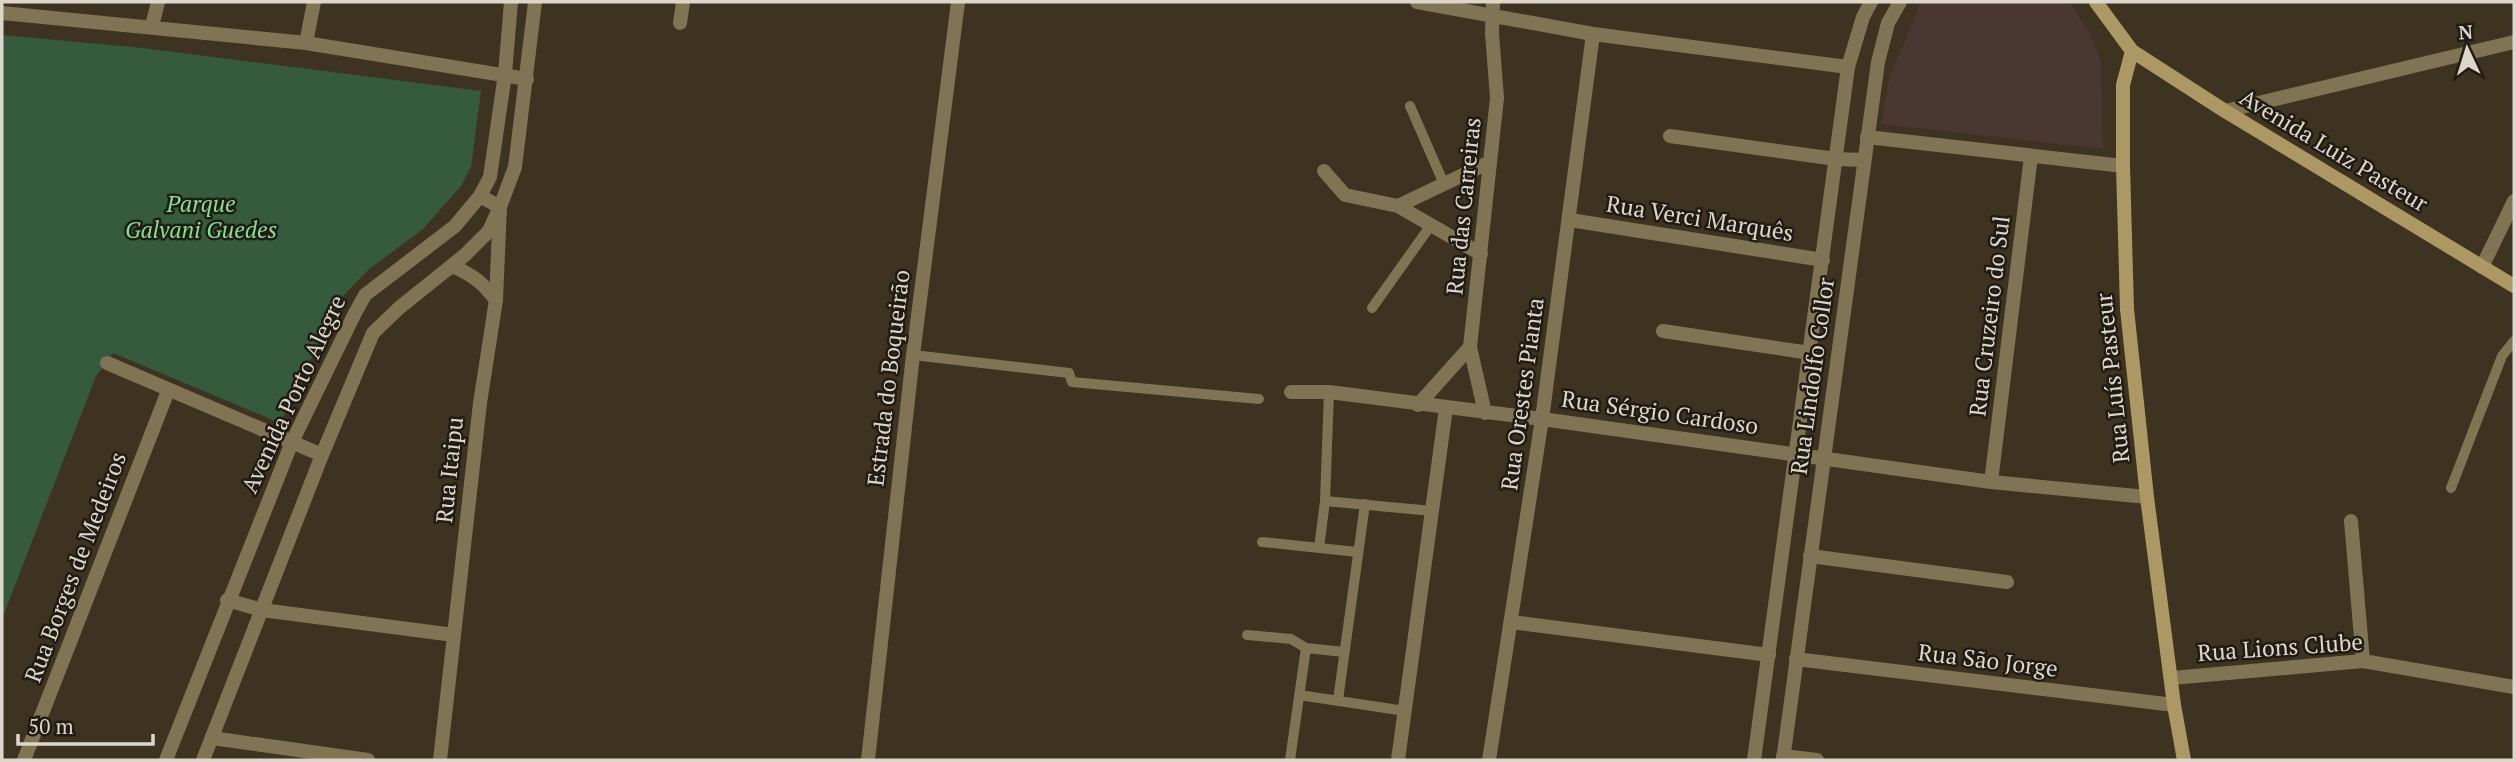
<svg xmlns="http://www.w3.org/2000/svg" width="2516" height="762" viewBox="0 0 2516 762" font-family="'PT Serif',serif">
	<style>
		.commercial { fill: #4b3732 }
		.green { fill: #365b3c }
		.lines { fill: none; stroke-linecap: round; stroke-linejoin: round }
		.service { stroke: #817455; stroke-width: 10 }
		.minor { stroke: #817455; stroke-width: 14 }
		.tertiary { stroke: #817455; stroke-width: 14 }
		.secondary { stroke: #ac9864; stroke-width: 14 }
		.labels { text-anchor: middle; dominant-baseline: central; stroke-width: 5; stroke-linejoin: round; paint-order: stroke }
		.street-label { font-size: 23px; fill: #ddd6cb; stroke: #201b13 }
		.park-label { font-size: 23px; font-style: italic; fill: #84df94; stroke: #201b13 }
	</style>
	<rect width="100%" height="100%" fill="#3e3220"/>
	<path class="commercial" d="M1921 2H2069L2087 29 2101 59 2103 149 1881 124 1889 79Z"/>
	<path class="green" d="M2 35 143 48 481 91 471 167 461 186 423 229 368 270 341 298 280 423 113 353 96 376 2 619Z"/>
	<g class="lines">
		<path class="service" d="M1410 106 1444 184
			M1372 308 1431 225
			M913 355 1069 373 1072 382 1259 399
			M2451 488 2502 356 2514 341
			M1325 501 1432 511
			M1262 542 1357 552
			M1319 548 1325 501 1329 392
			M1247 635 1291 639 1306 648 1344 652
			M1299 695 1405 711
			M1338 700 1365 504
			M1290 760 1306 648"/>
		<path class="minor" d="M1417 2 1593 34 1848 67
			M2 13 306 43 527 79
			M680 23 683 2
			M152 26 158 2
			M306 43 314 2
			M2225 111 2514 42
			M1670 136 1836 159 1864 160
			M1867 137 2123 166
			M1324 171 1345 195 1398 206 1481 254
			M1398 206 1490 162
			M1570 220 1823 260
			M2482 267 2514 201
			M1663 331 1810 353
			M107 363 322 455
			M1291 392H1329L1542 419 1991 482 2147 497
			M1418 405 1470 347
			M1485 413 1470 347 1497 98 1492 33 1493 2
			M1991 482 2031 156
			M2351 521 2363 661
			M1810 556 2007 582
			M227 600 262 610 454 635
			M1511 622 1769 655
			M1796 659 2174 705
			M2172 678 2363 661 2514 687
			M212 738 368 760
			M1783 756 1817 760
			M24 760 168 391
			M440 760 480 403 496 300 500 207 480 196
			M1398 760 1446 408
			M1489 760 1542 419 1593 34"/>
		<path class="tertiary" d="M445 271 453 266C475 277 481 281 496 300
			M166 760 292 442 354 315 365 295 455 226 480 196 490 177 505 74 511 2
			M203 760 322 455 373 333 399 308 465 255 489 231 500 207 515 167 535 2
			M868 760 913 355 958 2
			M1754 760 1848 67 1863 17 1871 2
			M1783 760 1878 62 1888 23 1900 2"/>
		<path class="secondary" d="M2096 2 2132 51 2225 111 2514 286
			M2132 51 2123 85V166L2127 309 2147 497 2174 705 2184 760"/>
	</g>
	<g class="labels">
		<g class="street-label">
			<text transform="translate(2334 150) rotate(31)">Avenida Luiz Pasteur</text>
			<text transform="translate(1463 206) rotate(-84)">Rua das Carreiras</text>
			<text transform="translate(1700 218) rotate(9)">Rua Verci Marquês</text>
			<text transform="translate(1989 316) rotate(-83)">Rua Cruzeiro do Sul</text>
			<text transform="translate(1812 376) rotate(-82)">Rua Lindolfo Collor</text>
			<text transform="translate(888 378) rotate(-83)">Estrada do Boqueirão</text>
			<text transform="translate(2112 378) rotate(-96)">Rua Luís Pasteur</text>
			<text transform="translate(293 394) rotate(-65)">Avenida Porto Alegre</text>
			<text transform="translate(1522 394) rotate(-82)">Rua Orestes Pianta</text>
			<text transform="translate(1660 412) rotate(8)">Rua Sérgio Cardoso</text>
			<text transform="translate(449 470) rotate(-84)">Rua Itaipu</text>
			<text transform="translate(75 567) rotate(-69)">Rua Borges de Medeiros</text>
			<text transform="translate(2280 647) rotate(-4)">Rua Lions Clube</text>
			<text transform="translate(1988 660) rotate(7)">Rua São Jorge</text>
		</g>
		<g class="park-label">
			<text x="201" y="203">Parque<tspan x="201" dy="26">Galvani Guedes</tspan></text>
		</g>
	</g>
	<rect width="2516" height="762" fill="none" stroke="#ddd6cb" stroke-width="7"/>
	<g transform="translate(2467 49) rotate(356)" stroke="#201b13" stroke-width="5" paint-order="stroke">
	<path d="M0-5L12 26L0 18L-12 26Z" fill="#ddd6cb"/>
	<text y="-10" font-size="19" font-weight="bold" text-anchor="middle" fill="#ddd6cb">N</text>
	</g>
	<path d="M18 734v10h135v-10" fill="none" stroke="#ddd6cb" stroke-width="3.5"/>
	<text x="28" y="734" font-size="21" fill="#ddd6cb" stroke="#201b13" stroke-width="5" paint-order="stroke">50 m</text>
</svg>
